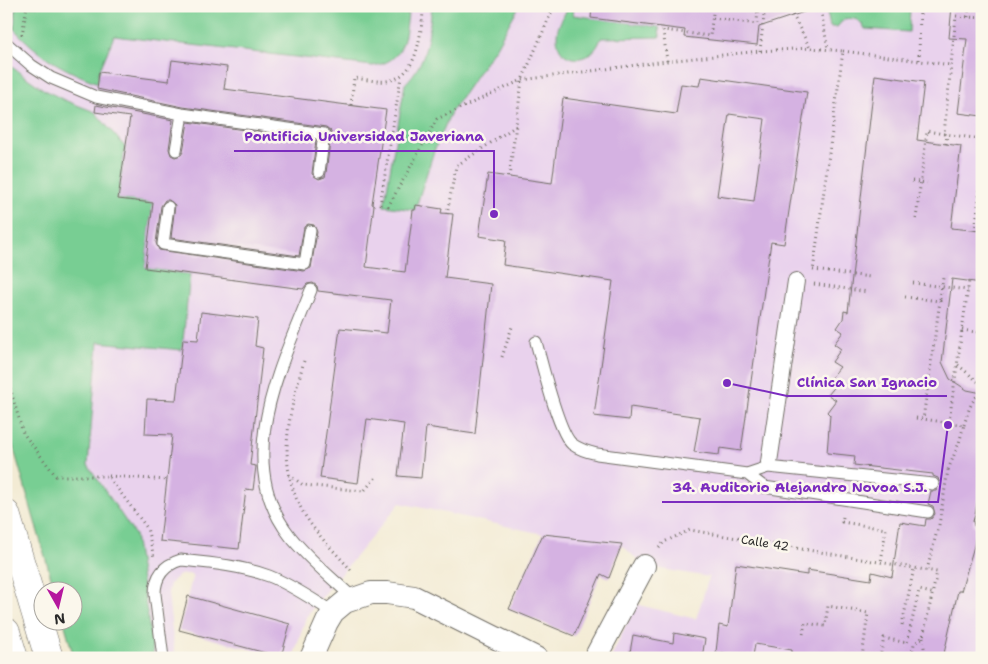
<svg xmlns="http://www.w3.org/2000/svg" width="988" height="664" viewBox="0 0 988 664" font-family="'Shantell Sans',sans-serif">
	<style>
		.built { fill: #e9d2ed }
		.green { fill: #78ce93; stroke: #527c5f }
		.building { fill: #d5b2e2; fill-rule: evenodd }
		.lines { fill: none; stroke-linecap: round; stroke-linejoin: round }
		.service-casing { stroke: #716e66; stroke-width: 13 }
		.pedestrian-casing { stroke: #716e66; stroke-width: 18 }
		.minor-casing { stroke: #716e66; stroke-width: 24 }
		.primary-casing { stroke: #716e66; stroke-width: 29 }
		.path { stroke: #716e66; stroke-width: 3; stroke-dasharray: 1 4; stroke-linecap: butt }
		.service { stroke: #fff; stroke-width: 11 }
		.pedestrian { stroke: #fff; stroke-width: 16 }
		.minor { stroke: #fff; stroke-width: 22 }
		.primary { stroke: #fff; stroke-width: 28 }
		.path-bridge { stroke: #716e66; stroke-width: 3; stroke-dasharray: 1 4; stroke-linecap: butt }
		.labels { text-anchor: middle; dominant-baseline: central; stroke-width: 5; stroke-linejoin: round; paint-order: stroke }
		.street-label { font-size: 12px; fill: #2b2b2b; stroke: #fbf7ec }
		.leader { fill: none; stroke: #7b2cbf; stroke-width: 2 }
		.callout-dot { fill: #7b2cbf; stroke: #fbf7ec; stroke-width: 2 }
		.callout-label { font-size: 14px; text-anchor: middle; font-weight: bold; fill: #7b2cbf; stroke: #fbf7ec; stroke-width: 5; stroke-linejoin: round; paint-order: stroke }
	</style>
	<rect width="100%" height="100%" fill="#fbf7ec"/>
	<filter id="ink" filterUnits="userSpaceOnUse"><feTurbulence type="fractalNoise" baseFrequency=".02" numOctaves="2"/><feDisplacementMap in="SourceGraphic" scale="10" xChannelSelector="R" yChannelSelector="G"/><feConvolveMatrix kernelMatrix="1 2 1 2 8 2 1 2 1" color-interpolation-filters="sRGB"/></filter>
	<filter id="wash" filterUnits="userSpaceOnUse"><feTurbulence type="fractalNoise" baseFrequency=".0096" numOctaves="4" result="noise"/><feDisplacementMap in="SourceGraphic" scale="20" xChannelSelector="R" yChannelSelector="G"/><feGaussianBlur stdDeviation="1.12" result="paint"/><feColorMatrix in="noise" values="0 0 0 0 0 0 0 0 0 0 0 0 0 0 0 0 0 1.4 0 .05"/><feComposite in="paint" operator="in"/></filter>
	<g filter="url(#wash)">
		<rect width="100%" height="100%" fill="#f3ebd4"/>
		<path class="built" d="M6 6H982V497L976 534 982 535V658H611L635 604 696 619 709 577 644 566 622 545 609 578 601 574 574 636 509 609 543 534 400 503 312 609 306 617 293 658H282L179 630 193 575 188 574 180 575 174 579 170 584 168 593 175 658H74L64 622H72V592L55 591 6 422Z"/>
		<path class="green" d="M16 6H409C405 34 407 61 373 66L114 36 99 72 98 83C63 70 39 56 14 29Z
			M432 6H519L496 47 451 112 434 151 415 210 384 206 405 84C428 61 428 38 432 6Z
			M569 6H574L573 15 659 27 660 37 601 38C592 67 556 64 557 36 557 26 564 15 569 6Z
			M826 6H910L909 32 865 29C861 20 854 17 844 19L837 27H830Z
			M6 63 43 89 64 100 95 112 125 147 118 199 153 203 145 268 190 274 182 350 98 342 88 465 135 535 154 658H74L64 622H72V592L55 591 6 422Z"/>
		<g id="blocks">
			<path class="building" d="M592 6H809L810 10 759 27 757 45 684 37 685 30 591 18Z
				M952 6H982V116L958 113 967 39 949 38Z
				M172 60 227 67 224 89 386 110 372 204 374 205 366 267 405 272 413 210H415L416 205 442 209 441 213 453 214 445 278 491 284 475 434 426 427 421 478 398 476 404 424 367 419 358 483 320 478 340 328 387 333 391 300 318 291 317 286 313 283 307 284 303 289 145 268 153 203 118 199 130 117 95 112 96 105 173 120 169 149 171 155 175 157 181 155 183 152 188 122 316 140 312 174 319 179 325 177 326 173 331 134V131L326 127 183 107 97 89 99 72 169 81ZM165 200H169L175 205 171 238 299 256 304 227 308 224 314 225 317 232 311 268 304 271 159 250 156 243 161 206Z
				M875 75 924 82 917 140 961 146 951 228 982 231V283L952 279 942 362 950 379 967 390 982 393V473L975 515 973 521 974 526 977 528 974 546 961 591H958L943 658H791L792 650 755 644 753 656 747 655V657L716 652 719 625 728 627 736 564 807 575V570L871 580 872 572 892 577 900 522 925 526 926 519H931L935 514 933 506 928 504 931 491H936L940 484 938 478 933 476V474L854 465 855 456 827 453 830 415 827 412 836 400 828 395 837 384 830 379 840 367 832 362 841 349 834 344 843 332 837 328 843 319 844 311 848 312Z
				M701 77 807 92 784 244 771 242 741 451 720 448 719 455 694 452 700 417 630 407 629 420 594 416 613 281 503 265 506 240 479 236 488 174 552 183 563 98 676 114 681 84 699 86ZM729 114 765 119 754 201 717 196Z
				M201 312 258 319 255 346 263 348 250 465 256 466 253 490 246 489 239 549 160 541 172 435 145 434 147 399 176 400 183 339 198 340Z
				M543 534 571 537V539L622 544 609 578 601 574 574 636 509 609Z
				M188 596 290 624 281 657 179 630Z
				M674 633 705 639 702 658H629L633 635 673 643Z"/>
		</g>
	</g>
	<g filter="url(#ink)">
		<use href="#blocks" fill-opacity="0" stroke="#716e66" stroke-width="1"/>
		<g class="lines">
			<defs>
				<path id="service" d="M6 43 31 65 51 78 96 97 182 114 324 134 319 172
					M176 150 182 114
					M168 207 163 244 305 264 310 231
					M311 290C282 365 231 461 290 536 308 559 332 578 353 598
					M536 342C542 363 558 432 572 444 580 450 588 452 597 454L747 474 768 467 933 484
					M747 474 764 487 928 512
					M980 521 982 522
					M163 658 155 594C155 576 164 565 181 560 210 563 242 566 269 576 292 585 313 600 333 612"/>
				<path id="pedestrian" d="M769 462 796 281"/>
				<path id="minor" d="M311 658 327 622 333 612 345 602 371 593H387L414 597 536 658
					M595 658 644 566"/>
				<path id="primary" d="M6 514 49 658
					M6 632 14 658"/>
			</defs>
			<use href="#service" class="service-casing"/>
			<use href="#pedestrian" class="pedestrian-casing"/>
			<use href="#minor" class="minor-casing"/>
			<use href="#primary" class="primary-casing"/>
			<path class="path" d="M788 6 810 48
				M820 6 828 49
				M968 17 969 6
				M713 18 757 24 758 6
				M982 18 956 16 944 134 982 139
				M22 35 27 6
				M760 51 765 6
				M843 51 951 65
				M919 60 920 6
				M667 61 663 30 710 36 714 6
				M351 105 354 78C364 79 376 82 386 81 420 77 420 32 424 6
				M946 144 947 134
				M509 177 522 80 552 11 553 6
				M912 181 927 183
				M380 205 401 77
				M388 207 437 119 522 80 667 61 760 51 810 48 843 51 813 271
				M447 214 456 166 516 126
				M916 219 927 131 944 134
				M975 231 982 173
				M813 270 870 277
				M913 283 968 290
				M814 284 868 292
				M905 297 940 301 923 419
				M962 330 982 333
				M502 357 512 327
				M304 361C289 414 274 466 306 517 318 536 336 553 351 570
				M958 365 982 385
				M6 374 23 433 56 476H108L147 528 154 557
				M916 418 964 425 959 443 948 470
				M949 422 969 281
				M964 425C968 413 970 400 982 392
				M289 475 303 485 364 491 377 476
				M109 476 167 480
				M843 517 842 522 886 529 881 562
				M659 548 664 542 690 530 914 568
				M927 570 938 527
				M902 625 914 568 937 572 923 637 914 644 911 658
				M803 634 805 623 825 626 828 606 868 613 862 658
				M923 637 925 658
				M880 658 884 638 907 643 919 590 932 593"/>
			<use href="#service" class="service"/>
			<use href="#pedestrian" class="pedestrian"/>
			<use href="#minor" class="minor"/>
			<use href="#primary" class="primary"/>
			<path class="path-bridge" d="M940 299 943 278
				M939 525 948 470"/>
		</g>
	</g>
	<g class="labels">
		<g class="street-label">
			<text transform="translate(765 543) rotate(9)">Calle 42</text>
		</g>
	</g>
	<path class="leader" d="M494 214L494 151H234M727 383L787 396H947M948 425L938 502H662"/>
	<g class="callout-dot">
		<circle cx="494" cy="214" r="5"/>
		<circle cx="727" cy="383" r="5"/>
		<circle cx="948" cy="425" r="5"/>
	</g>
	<g class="callout-label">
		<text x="364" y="141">Pontificia Universidad Javeriana</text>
		<text x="867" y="387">Clínica San Ignacio</text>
		<text x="800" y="492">34. Auditorio Alejandro Novoa S.J.</text>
	</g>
	<rect width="988" height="664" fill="none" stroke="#fbf7ec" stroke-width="25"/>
	<g transform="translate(58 606) rotate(172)"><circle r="24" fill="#fbf7ec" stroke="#a8a59f"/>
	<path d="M0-4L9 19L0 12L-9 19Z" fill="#b5179e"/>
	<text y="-8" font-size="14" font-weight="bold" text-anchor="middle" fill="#2b2b2b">N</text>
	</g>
</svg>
